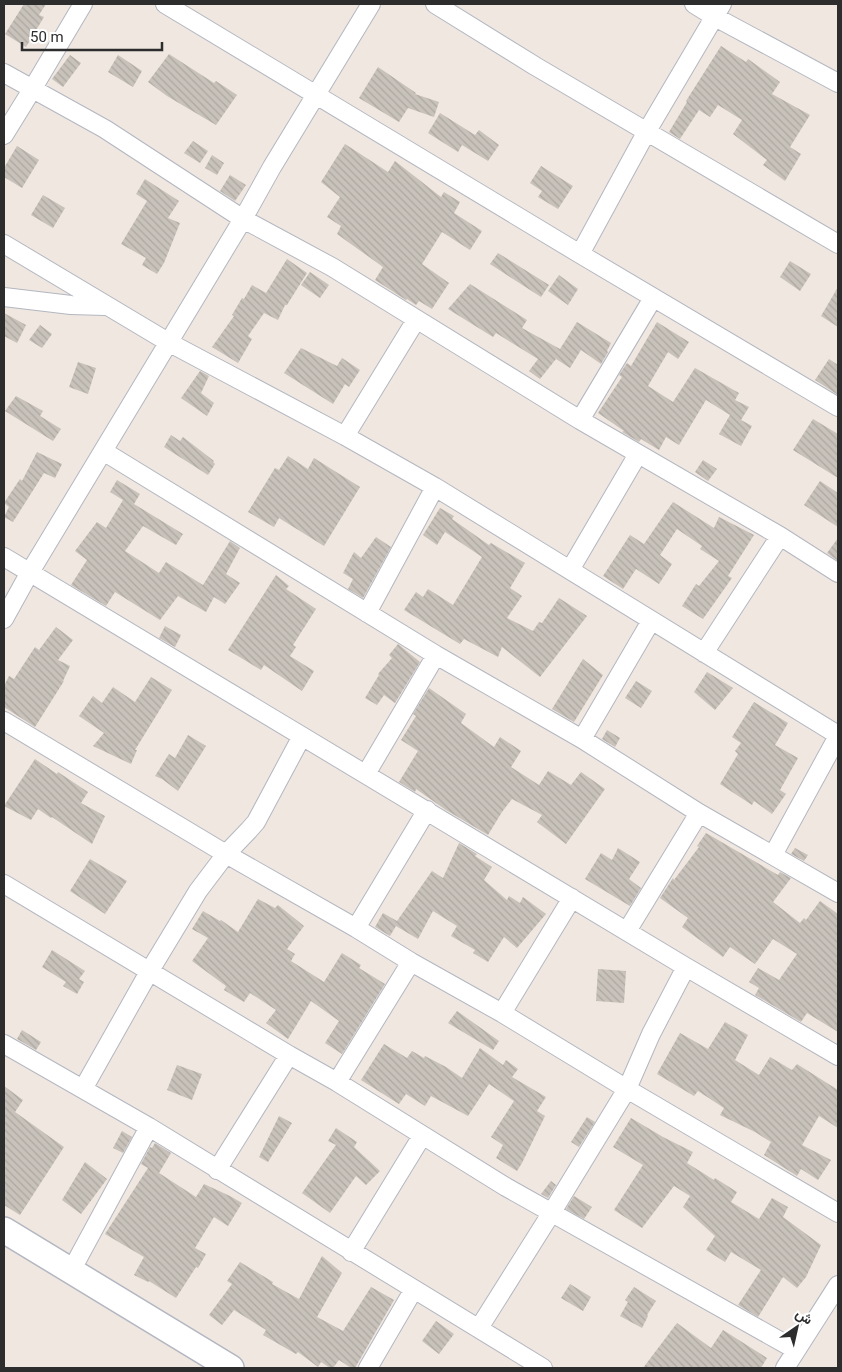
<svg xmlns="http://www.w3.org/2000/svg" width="842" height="1372" viewBox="0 0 842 1372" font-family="Roboto,Vazirmatn,sans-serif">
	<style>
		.building { fill: url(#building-back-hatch) }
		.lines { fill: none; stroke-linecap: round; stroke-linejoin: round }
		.minor-casing { stroke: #b3b7c1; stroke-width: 20 }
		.secondary-casing { stroke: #b3b7c1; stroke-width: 28 }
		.minor { stroke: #fff; stroke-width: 18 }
		.secondary { stroke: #fff; stroke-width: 25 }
	</style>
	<defs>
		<pattern id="building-back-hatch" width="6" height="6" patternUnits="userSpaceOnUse" patternTransform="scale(1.25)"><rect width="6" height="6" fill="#c8c2bb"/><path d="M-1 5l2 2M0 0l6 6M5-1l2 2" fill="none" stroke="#aca7a1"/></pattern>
	</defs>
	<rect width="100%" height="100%" fill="#efe7e0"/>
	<path class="building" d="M24 4H46L39 15 44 17 26 47 5 34Z
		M721 46 746 62 748 59 780 82 772 94 810 115 790 147 801 154 785 181 763 165 767 160 733 134 742 120 718 105 710 117 699 110 680 139 669 132 687 102 686 101Z
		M169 54 214 83 216 81 237 95 216 125 167 96 148 82Z
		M70 55 81 63 63 87 52 79Z
		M118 55 142 71 133 87 108 72Z
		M378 67 416 93 415 94 439 102 434 117 408 108 399 122 359 98Z
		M440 113 475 135 479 130 499 145 488 161 462 145 458 152 428 133Z
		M193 141 208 151 200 163 184 153Z
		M345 144 388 172 395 161 441 197 444 192 460 202 454 213 482 231 470 250 442 232 422 264 449 283 432 309 419 301 416 305 407 299 406 300 375 280 383 267 337 234 341 226 327 217 340 197 321 182Z
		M17 146 39 160 22 188 4 177V168Z
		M212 155 224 163 217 175 205 168Z
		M541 166 573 186 558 209 538 197 542 191 530 183Z
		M230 175 246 185 235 201 220 191Z
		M145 179 179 201 168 218 180 223 164 263 157 274 142 265 146 258 121 244 147 201 136 194Z
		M43 195 65 208 53 228 31 215Z
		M498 253 549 285 541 297 490 264Z
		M287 259 307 273 287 305H285L278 320 264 313 248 336 252 339 238 363 212 347 234 316 232 315 242 298 244 299 252 285 266 293Z
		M790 261 811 274 800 291 780 277Z
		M310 272 329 285 320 298 301 285Z
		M559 275 578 289 568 305 548 291Z
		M470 284 527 320 522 328 560 349 577 322 611 343 607 351 608 352 601 364 581 350 570 368 556 359 540 379 529 371 538 359 496 333 493 337 448 309Z
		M838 287V327L821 316Z
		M4 313 26 325 17 343 4 336Z
		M657 322 689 342 678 359 668 352 648 386 673 402 695 368 739 393 735 400 749 407 741 420 752 426 741 446 719 434 730 415 706 400 679 445 666 437 659 450 641 439 639 442 622 432 624 431 598 413 622 377 619 375 627 363 631 366Z
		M40 325 52 334 42 348 29 340Z
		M301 348 337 366 342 358 360 370 349 387 345 384 333 404 284 373Z
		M829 359 838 365V395L815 380Z
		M78 362 96 368 88 394 69 387Z
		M200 371 209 376 201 393 214 403 207 416 181 398Z
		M16 396 43 411 40 416 61 429 53 441 5 411Z
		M813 419 838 434V478L793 450Z
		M171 435 180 441 183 437 214 461 213 462 215 464 208 475 164 447Z
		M37 452 62 464 55 478 44 473 13 522 4 517 9 507 4 503 20 479 22 481Z
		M288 456 308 469 314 458 360 487 324 546 279 518 274 527 248 512 275 468 279 470Z
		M703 460 717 469 708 481 695 472Z
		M117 480 140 494 134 504 183 534 176 545 143 526 125 551 159 573 166 562 203 585 230 541 240 548 226 574 240 583 225 604 214 597 206 612 178 596 160 620 115 592 106 606 71 585 87 560 75 551 97 522 106 528 123 500 110 492Z
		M820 481 838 493V527L804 505Z
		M673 502 714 528 719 517 754 535 728 576 732 578 703 619 682 606 696 584 699 586 719 561 700 549 702 546 677 529 660 555 672 564 659 584 636 569 623 589 603 576 630 535 644 544Z
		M440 508 454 516 452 519 489 545 491 543 525 563 510 588 522 596 507 618 533 631 539 622 542 623 559 598 587 616 540 677 502 647 498 657 464 639 460 644 404 610 416 592 423 597 428 589 453 605 482 557 445 532 437 545 423 535Z
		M376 537 391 547 363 598 348 589 353 579 343 573 354 552 361 558Z
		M838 538V561L827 553Z
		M276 575 289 586 286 589 316 609 293 645 296 647 290 656 314 671 302 691 264 665 261 670 228 650Z
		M165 626 181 635 175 647 159 638Z
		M56 627 73 640 58 660 70 666 63 681H64L35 727 4 707V686L9 676 14 679 35 647 39 650Z
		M398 644 420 662 395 703 384 695 377 705 365 698 379 675 378 674 392 658 389 655Z
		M583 659 603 675 574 722 552 709Z
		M707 672 733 688 715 710 694 692Z
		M151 677 172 690 135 750H137L131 764 93 746 104 733 79 716 93 696 102 703 113 687 135 702Z
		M636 681 652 691 641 708 625 698Z
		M429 688 466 714 461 723 494 747 500 737 521 751 511 767 539 785 548 771 571 785 581 772 605 789 566 844 537 822 542 815 512 799 502 812 488 835 446 810 416 789 415 792 399 782 418 751 401 740 416 716 413 714Z
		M754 702 788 723 775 745 798 758 780 790 786 794 772 814 754 801 752 805 720 784 738 754 735 751 741 743 732 737Z
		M607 730 620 738 615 747 602 739Z
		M188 735 206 746 178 791 162 779 155 776 169 754 175 758Z
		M35 759 57 774 58 772 88 792 81 803 105 816 92 844 52 817 51 818 38 809 31 820 4 806Z
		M706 833 778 875 780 872 791 878 773 902 800 923 804 918 806 920 820 901 838 914V1032L807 1013 801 1022 755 995 759 988 749 982 758 968 779 980 797 954 773 939 755 964 730 947 723 957 682 927 688 918 660 898 673 878 674 880 699 847 697 846Z
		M459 843 477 854 475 856 492 867 484 880 507 900 509 896 520 903 523 897 546 914 517 948 504 937 488 962 473 953 475 950 451 936 457 926 433 911 418 939 396 926 390 936 375 927 383 913 397 921 432 871 443 878Z
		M618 848 640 862 629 879 641 888 630 906 585 879 601 853 612 860Z
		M795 848 808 855 804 861 791 854Z
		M90 859 127 881 105 914 70 891Z
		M258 899 275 908 278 905 304 926 287 949 295 954 291 961 324 982 342 953 361 965 359 968 385 984 342 1054 325 1043 339 1021 311 1001 288 1039 266 1023 276 1010 250 993 244 1002 224 990 226 986 192 961 208 938 192 929 203 911 220 921 221 920 238 932Z
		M52 950 85 971 79 979 84 982 77 994 63 986 66 982 42 967Z
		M598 969 626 971 624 1003 596 1001Z
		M457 1011 499 1041 493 1050 448 1023Z
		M725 1022 748 1035 735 1060 759 1075 770 1057 792 1070 797 1064 838 1090V1128L819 1116 802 1145 831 1160 818 1180 801 1169 797 1176 764 1155 771 1142 755 1132 720 1115 724 1108 698 1091 694 1096 657 1074 680 1033 708 1049Z
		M22 1030 41 1042 36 1050 17 1039Z
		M384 1044 407 1058 412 1051 424 1058 425 1056 446 1067 462 1078 480 1048 503 1065 506 1060 518 1069 512 1077 546 1097 537 1111 545 1116 522 1163 517 1171 496 1158 503 1145 491 1137 514 1101 489 1084 468 1116 431 1096 425 1106 406 1094 399 1104 361 1080Z
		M177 1065 202 1074 192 1100 167 1090Z
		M4 1086 23 1100 15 1112 64 1147 20 1215 4 1205Z
		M279 1116 292 1123 268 1162 259 1157Z
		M587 1117 595 1122 579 1147 571 1142Z
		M631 1118 663 1137 693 1152 687 1163 714 1180 715 1178 737 1192 731 1202 759 1219 772 1198 788 1207 783 1217 821 1245 806 1277 797 1288 783 1277 758 1317 738 1305 761 1270 731 1252 725 1262 706 1250 715 1236 683 1207 690 1196 674 1186 642 1228 614 1210 643 1165 613 1147Z
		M336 1128 357 1142 354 1147 380 1171 366 1185 356 1176 330 1213 302 1193 336 1145 328 1141Z
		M122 1131 132 1137 123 1153 113 1148Z
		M155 1143 171 1153 159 1173 196 1197 204 1184 230 1196 242 1203 228 1226 214 1217 195 1248 206 1254 198 1268 196 1267 176 1298 149 1281 148 1282 134 1275 144 1257 105 1234 148 1168 141 1164 150 1147 152 1148Z
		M85 1162 107 1179 81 1214 62 1200Z
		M551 1181 556 1185 548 1198 541 1194Z
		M574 1196 592 1207 584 1219 566 1209Z
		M322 1256 342 1273 317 1317 343 1331 371 1287 394 1300 355 1368H351L339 1360 333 1368H330L321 1362 318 1367 298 1352 296 1354 263 1335 266 1330 234 1310 222 1325 209 1315 232 1284 227 1281 240 1262 273 1282 272 1284 299 1299Z
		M570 1284 591 1297 583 1311 561 1298Z
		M634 1287 656 1301 647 1315 648 1316 642 1328 620 1316 628 1302 625 1300Z
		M436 1321 454 1334 439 1354 422 1341Z
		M677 1323 711 1348 723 1330 767 1358 761 1368H643Z"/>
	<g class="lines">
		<defs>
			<path id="minor" d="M165 4 580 254 838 407
				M435 4 535 66 838 244
				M694 4 715 17 838 83
				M4 73 105 129 243 219 332 267 580 420 780 536 838 573
				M4 135 33 88 83 4
				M4 244 168 342 345 436 435 487 838 735
				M580 254 647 131 722 4
				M4 297 71 305 105 306
				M580 420 653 298
				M345 436 416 320
				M103 451 436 655 582 739 699 813 838 893
				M4 557 686 967 838 1056
				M570 570 638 454
				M367 613 435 487
				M4 619 30 572 243 219 272 167 371 4
				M704 653 780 536
				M4 721 226 854 356 928 411 962 502 1013 627 1089 838 1213
				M582 739 651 621
				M366 774 436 655
				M773 855 838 736
				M4 884 289 1055 337 1082 506 1187 796 1350
				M356 928 427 810
				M627 931 699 813
				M502 1013 572 898
				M4 1044 149 1127 543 1368
				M337 1082 411 962
				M83 1089 149 972 198 891 226 854 249 830 256 822 302 736
				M217 1170 289 1055
				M351 1252 422 1136
				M71 1271 149 1127
				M479 1328 552 1212 627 1089 651 1034 686 967
				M368 1368 414 1289
				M785 1368 838 1285"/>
			<path id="secondary" d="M4 1230 231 1368"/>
		</defs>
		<use href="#minor" class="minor-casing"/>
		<use href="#secondary" class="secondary-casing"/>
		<use href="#minor" class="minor"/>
		<use href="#secondary" class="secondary"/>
	</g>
	<rect width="842" height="1372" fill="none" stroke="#2d2d2d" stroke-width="10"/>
	<g transform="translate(797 1327) rotate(34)" stroke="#ffffff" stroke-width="4" paint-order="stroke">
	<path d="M0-4L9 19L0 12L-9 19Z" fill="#2d2d2d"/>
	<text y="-8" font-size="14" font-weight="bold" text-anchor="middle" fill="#2d2d2d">ش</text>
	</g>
	<path d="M22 42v8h140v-8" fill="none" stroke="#2d2d2d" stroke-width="2.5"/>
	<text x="30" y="42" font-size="15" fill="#2d2d2d" stroke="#ffffff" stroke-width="4" paint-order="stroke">50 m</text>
</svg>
